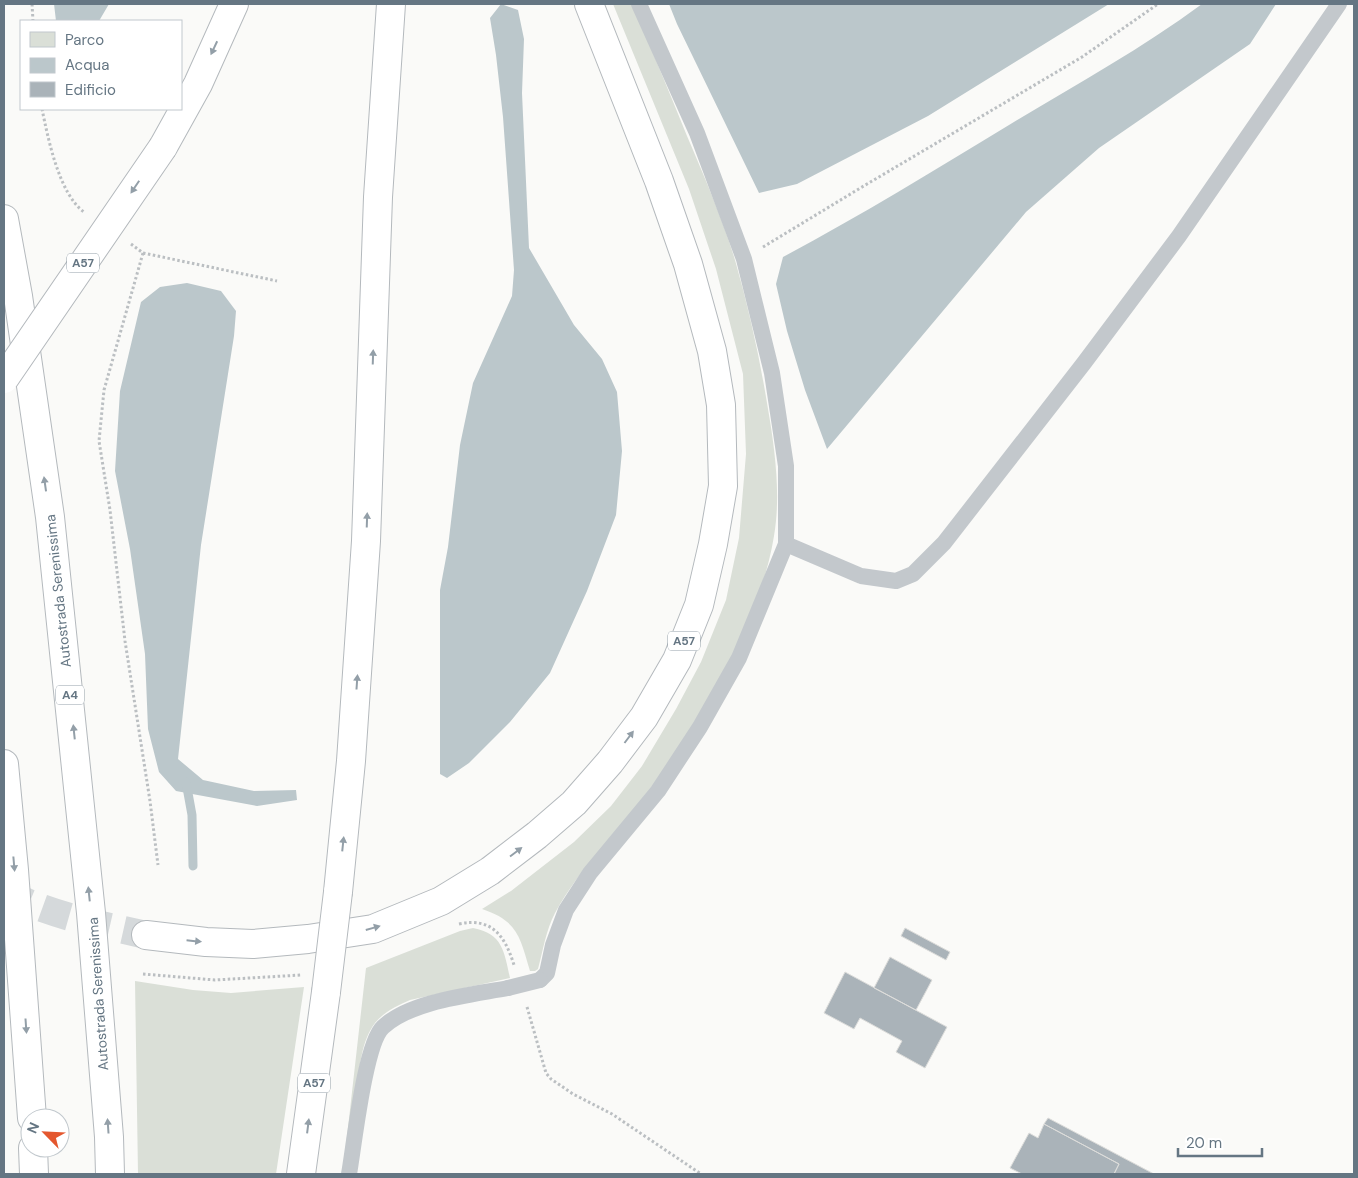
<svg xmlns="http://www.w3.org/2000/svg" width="1358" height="1178" viewBox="0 0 1358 1178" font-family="'DM Sans',sans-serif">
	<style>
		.green { fill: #dadfd7 }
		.water { fill: #bbc7cb }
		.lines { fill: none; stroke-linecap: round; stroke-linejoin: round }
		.stream { stroke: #bbc7cb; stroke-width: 9 }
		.building { fill: #aab3b9; stroke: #dcdcda }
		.motorway-tunnel { stroke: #d5d9db; stroke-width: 28; stroke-dasharray: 28 14; stroke-linecap: butt }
		.motorway-casing { stroke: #b4b9bd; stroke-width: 30 }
		.path { stroke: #bbbfc2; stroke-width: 3; stroke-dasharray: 2.5 2.5; stroke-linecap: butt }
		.service { stroke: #c3c8cc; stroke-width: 16 }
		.motorway { stroke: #fff; stroke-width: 28 }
		.motorway-bridge-casing { stroke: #b4b9bd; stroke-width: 30; stroke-linecap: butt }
		.service-bridge { stroke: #c3c8cc; stroke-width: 16 }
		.motorway-bridge { stroke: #fff; stroke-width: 28 }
		.oneway { fill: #939fa8 }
		.labels { text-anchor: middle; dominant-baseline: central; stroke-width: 5; stroke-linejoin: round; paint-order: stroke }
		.shield { fill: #fff; stroke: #939fa8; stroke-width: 1 }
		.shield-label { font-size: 12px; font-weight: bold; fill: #657683 }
		.street-label { font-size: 14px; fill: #657683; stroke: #fff }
	</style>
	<rect width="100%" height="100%" fill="#fafaf8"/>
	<path class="green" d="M613 4H632C651 47 669 92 687 136 704 176 722 217 735 260 749 309 760 359 768 409 775 450 781 495 774 536 763 604 727 672 690 729 677 750 664 772 649 791 618 832 580 867 555 913 546 930 543 950 538 969L535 971H530C520 937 518 921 482 909L511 891 574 842 611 806 642 766 676 709 701 662 726 600 739 538 746 454 743 374 716 269 689 189Z
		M473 928C503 934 504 951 510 978L410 1000C398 1005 384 1012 375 1023 361 1041 360 1068 356 1090 352 1111 349 1133 345 1154L366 968 460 931Z
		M135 981 193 990 231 993 304 987 276 1174H138Z"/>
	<path class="water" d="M54 4H109L99 21H56Z
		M501 4 518 10 524 39 522 93 529 248 574 325 602 359 617 392 622 451 616 515 587 591 550 673 510 722 469 763 447 778 440 774V590L448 547 460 445 473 383 512 296 514 270 503 117 496 55 490 18Z
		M669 4H1109L928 116 797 184 759 193 677 24Z
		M1202 4H1276L1250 44 1099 148 1026 212 827 449 805 390 787 331 776 284 783 257C860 216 935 170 1009 125 1074 86 1141 49 1202 4Z
		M187 283 221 291 236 311 234 336 201 545 178 759 203 780 254 791 296 790 297 800 257 806 176 791 159 772 148 729 145 654 130 549 115 471 120 391 141 302 160 287Z"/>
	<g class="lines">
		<path class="stream" d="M186 782 192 815 193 866"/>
	</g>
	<path class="building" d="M905 928 950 952 946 960 901 936Z
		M890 957 932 980 916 1010 874 988Z
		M845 972 947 1027 925 1068 896 1052 902 1041 860 1018 854 1029 824 1013Z
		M1048 1118 1154 1174H1114L1119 1164 1044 1124Z
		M1044 1124 1119 1164 1114 1174H1022L1010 1168 1029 1133 1038 1138Z"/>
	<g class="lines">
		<path class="motorway-tunnel" d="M4 891C47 915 98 924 146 935"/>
		<defs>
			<path id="motorway" d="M163 147 198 84 234 4
				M4 219 18 296 50 517 91 913 109 1137 110 1174
				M4 764 14 870 32 1118
				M338 892 351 761 366 541 378 197 391 4
				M146 935 206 942 253 944 308 939 373 929 441 901 490 871 537 835 574 803 610 762 644 717 677 660 699 605 713 544 723 486 721 405 712 351 688 264 659 181 589 4
				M33 1148 34 1174
				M301 1174 326 992"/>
		</defs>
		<use href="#motorway" class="motorway-casing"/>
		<path class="path" d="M32 4 33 21
			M42 109C48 138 59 194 84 212
			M131 244 143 253 104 390 99 441 110 510 125 641 150 801 158 865
			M763 247 862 187 1082 57 1158 4
			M143 253 277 281
			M459 924C492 917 505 936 514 965
			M143 974 215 980 301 975
			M527 1007 546 1073 551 1079 573 1094 612 1114 701 1174"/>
		<path class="service" d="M786 544 861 576 896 581 913 574 944 543 1084 363 1179 236 1339 4
			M540 980 547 973 553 945 566 910 590 873 658 791 700 727 739 658 786 544V466L772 373 744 259 697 133 639 4
			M349 1174C354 1146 365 1043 383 1027 411 1001 471 995 508 988"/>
		<use href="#motorway" class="motorway"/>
		<defs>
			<path id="motorway-bridge" d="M4 379 163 147
				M326 992 338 892"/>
		</defs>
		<use href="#motorway-bridge" class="motorway-bridge-casing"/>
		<path class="service-bridge" d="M508 988 540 980"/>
		<use href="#motorway-bridge" class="motorway-bridge"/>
	</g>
	<defs><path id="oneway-solid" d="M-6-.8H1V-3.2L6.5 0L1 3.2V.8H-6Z" transform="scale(1.25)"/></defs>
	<g class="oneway">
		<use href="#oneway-solid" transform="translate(214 48) rotate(115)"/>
		<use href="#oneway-solid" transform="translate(135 187) rotate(124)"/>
		<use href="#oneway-solid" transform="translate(373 357) rotate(-88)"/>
		<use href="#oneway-solid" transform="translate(45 484) rotate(-98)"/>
		<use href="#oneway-solid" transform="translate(367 520) rotate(-88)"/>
		<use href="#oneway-solid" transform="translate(357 682) rotate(-86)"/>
		<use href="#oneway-solid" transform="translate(74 732) rotate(-96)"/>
		<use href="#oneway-solid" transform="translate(629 737) rotate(-53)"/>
		<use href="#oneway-solid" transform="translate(343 844) rotate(-84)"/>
		<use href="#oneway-solid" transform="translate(516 852) rotate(-37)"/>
		<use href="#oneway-solid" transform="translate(14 864) rotate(85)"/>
		<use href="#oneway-solid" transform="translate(89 894) rotate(-96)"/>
		<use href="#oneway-solid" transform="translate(373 928) rotate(-16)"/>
		<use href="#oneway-solid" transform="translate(194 941) rotate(6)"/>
		<use href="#oneway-solid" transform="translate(26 1026) rotate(86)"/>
		<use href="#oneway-solid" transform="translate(108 1126) rotate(-94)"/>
		<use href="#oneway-solid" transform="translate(308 1126) rotate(-83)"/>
	</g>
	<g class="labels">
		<g class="shield">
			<rect x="67" y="253.5" width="32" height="19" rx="4"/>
			<rect x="668" y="631.5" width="32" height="19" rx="4"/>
			<rect x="56" y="685.5" width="28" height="19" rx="4"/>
			<rect x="298" y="1073.5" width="32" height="19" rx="4"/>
		</g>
		<g class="shield-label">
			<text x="83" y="263">A57</text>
			<text x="684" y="641">A57</text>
			<text x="70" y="695">A4</text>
			<text x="314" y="1083">A57</text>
		</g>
		<g class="street-label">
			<text transform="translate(58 591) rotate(-96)">Autostrada Serenissima</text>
			<text transform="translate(98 994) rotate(-94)">Autostrada Serenissima</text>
		</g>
	</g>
	<rect width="1358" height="1178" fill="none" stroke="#657683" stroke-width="10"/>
	<rect x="20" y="20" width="162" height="90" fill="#ffffff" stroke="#c1c8cd"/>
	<rect x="30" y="32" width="25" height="15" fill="#dadfd7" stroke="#c1c8cd"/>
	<text x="65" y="45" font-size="15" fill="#657683">Parco</text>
	<rect x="30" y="58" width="25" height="15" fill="#bbc7cb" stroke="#c1c8cd"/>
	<text x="65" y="70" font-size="15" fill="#657683">Acqua</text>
	<rect x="30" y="82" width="25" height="15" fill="#aab3b9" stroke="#c1c8cd"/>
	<text x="65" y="95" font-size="15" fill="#657683">Edificio</text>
	<g transform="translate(45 1133) rotate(294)"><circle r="24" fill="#ffffff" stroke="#c1c8cd"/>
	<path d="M0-4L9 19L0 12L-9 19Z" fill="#e4572e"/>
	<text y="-8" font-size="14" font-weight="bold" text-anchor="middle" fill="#657683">N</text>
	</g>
	<path d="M1178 1148v8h84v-8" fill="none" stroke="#657683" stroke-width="2.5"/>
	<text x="1186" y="1148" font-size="15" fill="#657683" stroke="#ffffff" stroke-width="4" paint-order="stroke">20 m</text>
</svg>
